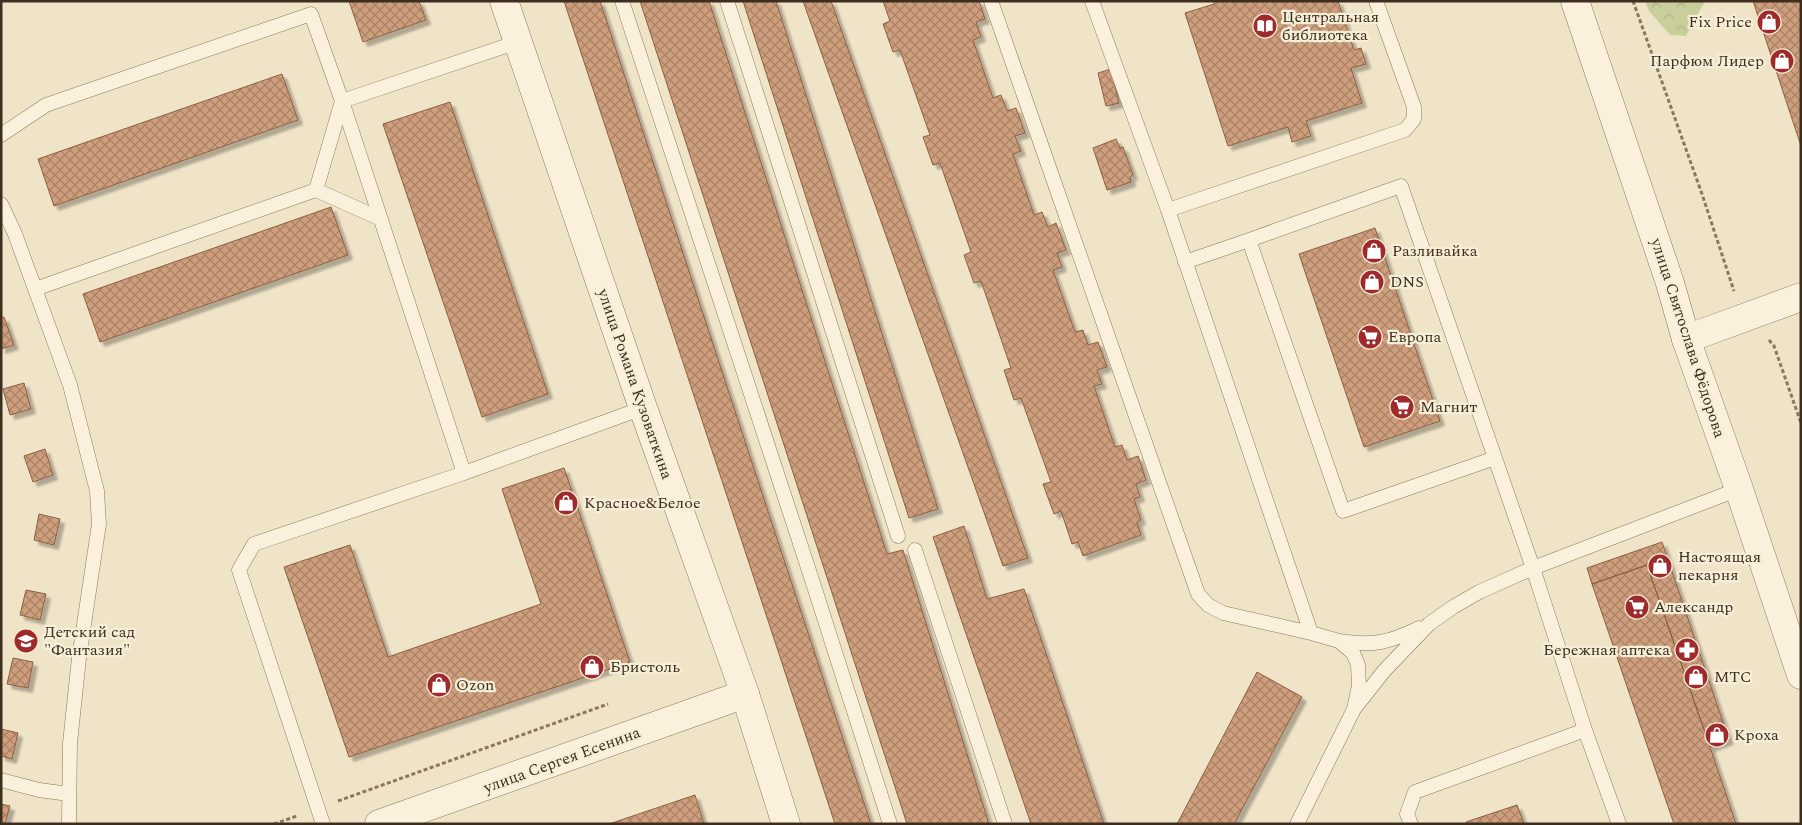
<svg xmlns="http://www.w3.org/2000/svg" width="1802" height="825" viewBox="0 0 1802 825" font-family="Spectral,serif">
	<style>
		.forest { fill: url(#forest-crowns) }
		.building { fill: url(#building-cross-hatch); stroke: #8d5f41; filter: url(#shadow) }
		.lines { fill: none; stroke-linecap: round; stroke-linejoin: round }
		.service-casing { stroke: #8d765c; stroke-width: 15 }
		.minor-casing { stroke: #8d765c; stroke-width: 29 }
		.tertiary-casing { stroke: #8d765c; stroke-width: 29 }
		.path { stroke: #8d765c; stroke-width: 3; stroke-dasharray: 4 2.5; stroke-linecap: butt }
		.service { stroke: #faf1dc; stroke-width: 14 }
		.minor { stroke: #faf1dc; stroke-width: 28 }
		.tertiary { stroke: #faf1dc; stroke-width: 28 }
		.labels { text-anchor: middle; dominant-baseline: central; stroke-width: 4.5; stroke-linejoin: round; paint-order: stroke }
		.poi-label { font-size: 16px; fill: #3d2e20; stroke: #f7eed8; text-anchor: start }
		.street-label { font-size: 16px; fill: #3d2e20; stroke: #f7eed8 }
	</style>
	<defs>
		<pattern id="forest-crowns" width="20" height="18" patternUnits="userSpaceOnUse" patternTransform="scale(1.25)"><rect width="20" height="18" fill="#c9cf9b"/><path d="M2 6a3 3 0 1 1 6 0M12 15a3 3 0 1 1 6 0" fill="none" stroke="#aeb285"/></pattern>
		<pattern id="building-cross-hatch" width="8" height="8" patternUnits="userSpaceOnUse" patternTransform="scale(1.25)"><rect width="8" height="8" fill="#cf9f7d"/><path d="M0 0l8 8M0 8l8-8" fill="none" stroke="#a98266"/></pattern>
		<filter id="shadow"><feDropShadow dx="4.5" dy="4.5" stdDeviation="1" flood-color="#0004"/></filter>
	</defs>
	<rect width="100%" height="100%" fill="#f0e4c8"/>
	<path class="forest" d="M1645 1H1705L1686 36 1670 35 1649 11Z"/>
	<path class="building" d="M349 1H419L426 20 363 42Z
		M564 1H600L871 824H835Z
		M640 1H709L887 554 903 550 989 824H907Z
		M743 1H776L938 509 909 518Z
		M803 1H831L1028 558 1003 566Z
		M883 1H979L985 19 976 22 981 37 973 40 993 98 1001 95 1007 111 1016 108 1025 133 1015 136 1021 151 1013 154 1034 215 1042 212 1048 227 1056 223 1066 250 1057 253 1062 267 1053 270 1075 332 1083 330 1088 345 1098 342 1107 367 1097 370 1102 384 1094 386 1115 447 1122 445 1127 460 1138 456 1146 480 1136 484 1140 497 1134 499 1141 520 1137 522 1141 535 1083 556 1078 542 1072 544 1061 511 1054 514 1043 484 1051 482 1021 398 1014 400 1004 370 1011 368 981 281 974 283 964 255 971 252 940 163 933 165 923 137 930 135 900 50 893 52 883 24 890 21Z
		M1214 1H1338L1354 50 1361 48 1366 64 1351 68 1362 103 1306 121 1311 136 1292 142 1288 127 1228 146 1185 13 1214 4Z
		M1753 1H1801V146Z
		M1111 69 1119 103 1106 106 1098 73Z
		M282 74 298 120 54 206 38 159Z
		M450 102 548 394 482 417 383 124Z
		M1116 139 1120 148 1123 147 1133 175 1130 177 1131 182 1107 190 1093 148Z
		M331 207 348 255 100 342 83 294Z
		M1375 228 1440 421 1364 447 1299 254Z
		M4 317 14 345 1 349V318Z
		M24 383 31 409 10 415 3 389Z
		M45 449 53 475 33 482 24 456Z
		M564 468 630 662 349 757 284 567 350 545 388 657 541 604 502 489Z
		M39 514 60 519 54 545 34 540Z
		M964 526 987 599 1024 589 1104 824H1031L933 537Z
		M1662 542 1729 740 1710 747 1647 565 1592 584 1587 568Z
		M1647 565 1710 747 1736 824H1674L1592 584Z
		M26 590 46 594 40 620 20 615Z
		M13 658 33 662 28 688 7 684Z
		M1257 672 1302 697 1234 824H1177Z
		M1 729 18 733 12 759 1 756Z
		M695 795 704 824H609Z
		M1 804 10 806 5 824H1Z
		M1517 805 1524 824H1466V822Z"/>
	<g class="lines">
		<defs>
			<path id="service" d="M622 1 813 583 890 824
				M727 1 898 536
				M991 1 1198 594 1208 605 1223 613 1311 633 1339 641 1353 653 1358 665 1359 686 1354 709
				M1092 1 1168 210 1311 633
				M1 135 46 105 311 14 342 101 464 473
				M316 190 381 219
				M1 204 15 234 70 385 97 491 99 524 79 658 70 743 69 824
				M1168 210 1405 130 1414 119V107L1376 1
				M1185 262 1249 240
				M35 289 316 190 342 101 518 42
				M1495 458 1343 511 1249 240 1401 186 1533 568 1585 730 1619 824
				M915 550 1005 824
				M1339 641C1374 646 1388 643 1419 628
				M1 780 39 790 69 794
				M323 824 239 570 254 544 464 473 643 408
				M1297 824 1354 709 1384 671 1429 624 1453 607 1479 592 1533 568 1739 489
				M1411 824 1407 814 1415 792 1585 730"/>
			<path id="minor" d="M1686 339 1801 297
				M379 824 745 694"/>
			<path id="tertiary" d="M504 1 643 408 745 694 786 824
				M1575 1 1670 283 1686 339 1739 489 1801 675"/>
		</defs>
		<use href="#service" class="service-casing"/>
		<use href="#minor" class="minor-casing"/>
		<use href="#tertiary" class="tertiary-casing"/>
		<path class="path" d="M1633 1 1702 194 1734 291
			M1769 340 1774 346 1801 423
			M338 801 608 704
			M274 824 297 816"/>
		<use href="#service" class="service"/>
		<use href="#minor" class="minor"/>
		<use href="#tertiary" class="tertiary"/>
	</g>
	<defs>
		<symbol id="shop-disc" viewBox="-11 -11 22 22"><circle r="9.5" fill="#9e2a2b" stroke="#f7eed8"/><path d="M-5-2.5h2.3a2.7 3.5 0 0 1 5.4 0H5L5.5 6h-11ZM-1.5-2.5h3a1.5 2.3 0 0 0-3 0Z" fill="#fff"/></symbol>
		<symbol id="library-disc" viewBox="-11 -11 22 22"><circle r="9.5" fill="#9e2a2b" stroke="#f7eed8"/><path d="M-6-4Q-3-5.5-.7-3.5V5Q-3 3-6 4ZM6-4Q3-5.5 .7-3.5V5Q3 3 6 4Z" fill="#fff"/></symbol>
		<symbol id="supermarket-disc" viewBox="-11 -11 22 22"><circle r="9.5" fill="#9e2a2b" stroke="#f7eed8"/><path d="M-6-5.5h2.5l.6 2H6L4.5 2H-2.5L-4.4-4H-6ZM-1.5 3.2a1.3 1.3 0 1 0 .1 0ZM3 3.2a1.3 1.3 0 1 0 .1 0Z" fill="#fff"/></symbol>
		<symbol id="school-disc" viewBox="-11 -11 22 22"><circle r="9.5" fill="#9e2a2b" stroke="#f7eed8"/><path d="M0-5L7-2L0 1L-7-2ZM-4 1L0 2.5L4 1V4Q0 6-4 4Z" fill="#fff"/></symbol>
		<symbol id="pharmacy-disc" viewBox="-11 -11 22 22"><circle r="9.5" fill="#9e2a2b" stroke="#f7eed8"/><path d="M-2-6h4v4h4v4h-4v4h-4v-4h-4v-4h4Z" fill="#fff"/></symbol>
	</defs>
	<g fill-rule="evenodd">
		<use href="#shop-disc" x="1755" y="8" width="28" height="28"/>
		<use href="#library-disc" x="1251" y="12" width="28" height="28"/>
		<use href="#shop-disc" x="1768" y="47" width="28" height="28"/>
		<use href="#shop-disc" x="1360" y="237" width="28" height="28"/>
		<use href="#shop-disc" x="1358" y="268" width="28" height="28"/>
		<use href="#supermarket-disc" x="1356" y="323" width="28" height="28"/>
		<use href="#supermarket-disc" x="1388" y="393" width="28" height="28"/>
		<use href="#shop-disc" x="552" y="489" width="28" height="28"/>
		<use href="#shop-disc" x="1646" y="552" width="28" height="28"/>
		<use href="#supermarket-disc" x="1623" y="593" width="28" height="28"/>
		<use href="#school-disc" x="12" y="627" width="28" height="28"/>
		<use href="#pharmacy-disc" x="1673" y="636" width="28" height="28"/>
		<use href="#shop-disc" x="578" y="653" width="28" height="28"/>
		<use href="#shop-disc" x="1682" y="663" width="28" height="28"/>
		<use href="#shop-disc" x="425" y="671" width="28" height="28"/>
		<use href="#shop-disc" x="1703" y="721" width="28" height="28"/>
	</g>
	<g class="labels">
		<g class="poi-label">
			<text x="1282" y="17">Центральная<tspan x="1282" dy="18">библиотека</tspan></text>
			<text x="1752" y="22" text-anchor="end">Fix Price</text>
			<text x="1764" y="61" text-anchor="end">Парфюм Лидер</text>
			<text x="1392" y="251">Разливайка</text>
			<text x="1390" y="282">DNS</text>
			<text x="1388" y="337">Европа</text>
			<text x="1420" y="407">Магнит</text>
			<text x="584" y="503">Красное&amp;Белое</text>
			<text x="1678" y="557">Настоящая<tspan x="1678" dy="18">пекарня</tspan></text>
			<text x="1654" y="607">Александр</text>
			<text x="44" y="632">Детский сад<tspan x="44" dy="18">"Фантазия"</tspan></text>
			<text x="1670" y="650" text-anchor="end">Бережная аптека</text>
			<text x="610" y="667">Бристоль</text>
			<text x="1714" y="677">МТС</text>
			<text x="456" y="685">Ozon</text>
			<text x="1734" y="735">Кроха</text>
		</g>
		<g class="street-label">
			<text transform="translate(1688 338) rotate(72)">улица Святослава Фёдорова</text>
			<text transform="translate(635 384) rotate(71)">улица Романа Кузоваткина</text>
			<text transform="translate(562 760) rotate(-20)">улица Сергея Есенина</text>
		</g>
	</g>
	<rect width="1802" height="825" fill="none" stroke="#3d2e20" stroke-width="5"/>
</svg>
